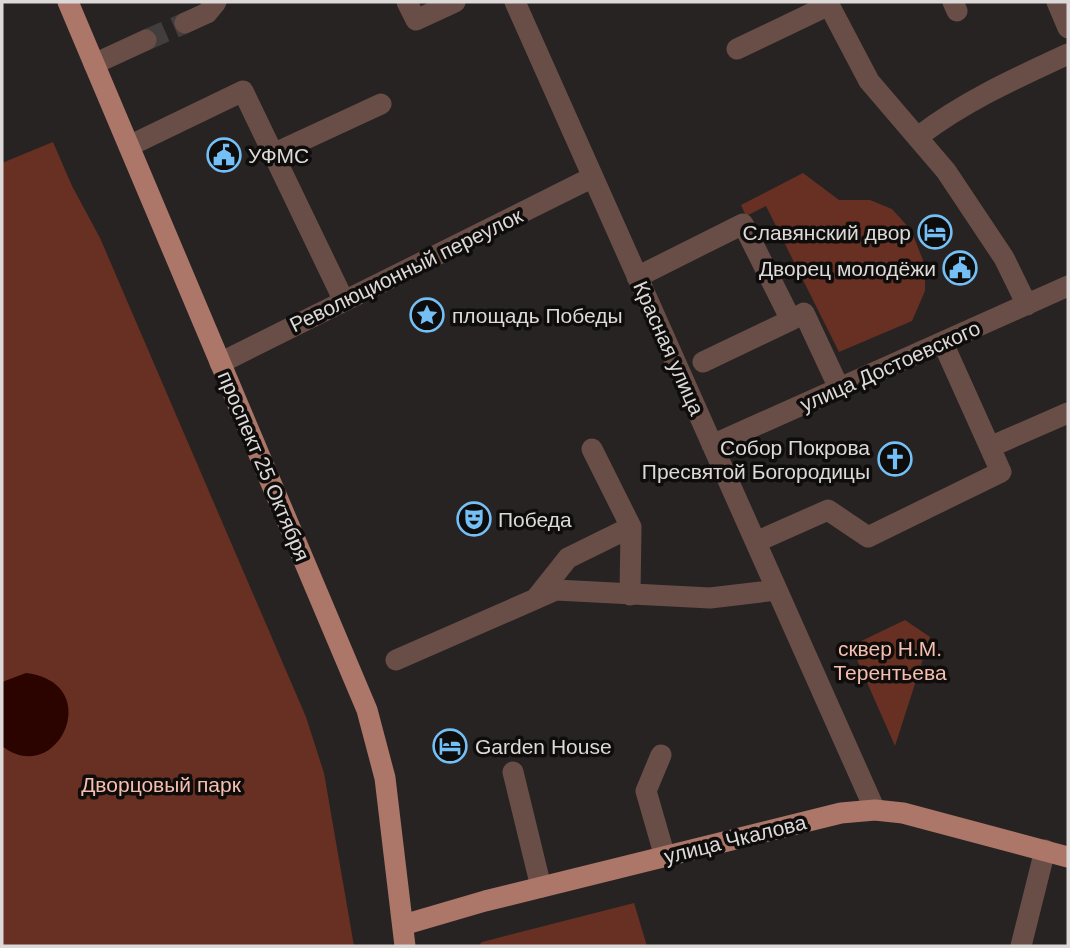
<svg xmlns="http://www.w3.org/2000/svg" width="1070" height="948" viewBox="0 0 1070 948" font-family="Arial,sans-serif">
	<style>
		.green { fill: #673022 }
		.water { fill: #2b0400 }
		.lines { fill: none; stroke-linecap: round; stroke-linejoin: round }
		.minor-tunnel { stroke: #423e3d; stroke-width: 21; stroke-dasharray: 21 10; stroke-linecap: butt }
		.minor { stroke: #684e47; stroke-width: 21 }
		.major { stroke: #ac7668; stroke-width: 21 }
		.labels { text-anchor: middle; dominant-baseline: central; stroke-width: 7; stroke-linejoin: round; paint-order: stroke }
		.poi-label { font-size: 21px; fill: #dcd9d8; stroke: #0f0d0c; text-anchor: start }
		.street-label { font-size: 21px; fill: #dcd9d8; stroke: #0f0d0c }
		.park-label { font-size: 21px; fill: #f6beaf; stroke: #0f0d0c }
	</style>
	<rect width="100%" height="100%" fill="#272322"/>
	<path class="green" d="M53 142 72 186 100 238 306 717 324 773 354 946H2V163Z
		M803 173 839 200H870L892 209 911 230 925 265V291L912 321 839 352 766 206 746 216 741 205Z
		M905 620 930 637 895 746 851 646Z
		M634 903 647 946H478L482 942Z"/>
	<path class="water" d="M26 673C107 683 57 789 2 746V682Z"/>
	<g class="lines">
		<path class="minor-tunnel" d="M146 40 185 23"/>
		<path class="minor" d="M407 2 416 20 455 2
			M515 2 875 810
			M953 2 957 11
			M1057 2 1068 28
			M185 23 207 13 216 2
			M737 49 829 5 869 81 946 171 1004 258 1027 305
			M94 64 146 40
			M919 136C965 101 1016 78 1068 54
			M129 146 243 91 344 301
			M273 154 381 104
			M637 277 743 224 791 320 804 313 839 388
			M703 362 791 320
			M220 363 593 177
			M712 445 1068 286
			M990 447 1068 413
			M592 449 631 527 630 595
			M756 542 828 510 868 537 1001 472 943 343
			M537 597 568 558 631 527
			M396 660 556 590 710 598 777 590
			M661 755 646 791 665 857
			M513 772 541 887
			M1021 946 1045 850"/>
		<path class="major" d="M68 2 367 710 385 778 405 946
			M403 925 485 901 841 813 875 810 903 813 1068 857"/>
	</g>
	<defs>
		<symbol id="civic-ring" viewBox="-11 -11 22 22"><circle r="9.5" fill="#0f0d0c" stroke="#74c0f6" stroke-width="1.5"/><path d="M-.6-6.5H3V-4.5H.6V-3L4-1V1h2V6H-6V1h2V-1L-.6-3ZM-1.2 2.5V6h2.4V2.5Z" fill="#74c0f6"/></symbol>
		<symbol id="hotel-ring" viewBox="-11 -11 22 22"><circle r="9.5" fill="#0f0d0c" stroke="#74c0f6" stroke-width="1.5"/><path d="M-6-4.5h1.5V1H6V5H4.5V3h-9V5H-6ZM-4 0a1.8 1.8 0 1 1 3.6 0ZM.5 0V-2.5h3Q6-2.5 6 0Z" fill="#74c0f6"/></symbol>
		<symbol id="sight-ring" viewBox="-11 -11 22 22"><circle r="9.5" fill="#0f0d0c" stroke="#74c0f6" stroke-width="1.5"/><path d="M0-6L1.8-2.2L6-1.7L2.9 1.2L3.7 5.4L0 3.3L-3.7 5.4L-2.9 1.2L-6-1.7L-1.8-2.2Z" fill="#74c0f6"/></symbol>
		<symbol id="church-ring" viewBox="-11 -11 22 22"><circle r="9.5" fill="#0f0d0c" stroke="#74c0f6" stroke-width="1.5"/><path d="M-1.2-6h2.4v3.5h3.3v2.4h-3.3V6h-2.4V-.1h-3.3v-2.4h3.3Z" fill="#74c0f6"/></symbol>
		<symbol id="theatre-ring" viewBox="-11 -11 22 22"><circle r="9.5" fill="#0f0d0c" stroke="#74c0f6" stroke-width="1.5"/><path d="M-5-5.5Q0-4 5-5.5V0Q5 5 0 6Q-5 5-5 0ZM-3.3-2.5H-1v1.5H-3.3ZM1-2.5H3.3v1.5H1ZM-2.8 1Q0 5.5 2.8 1Z" fill="#74c0f6"/></symbol>
	</defs>
	<g fill-rule="evenodd">
		<use href="#civic-ring" x="205" y="136" width="38" height="38"/>
		<use href="#hotel-ring" x="916" y="213" width="38" height="38"/>
		<use href="#civic-ring" x="941" y="249" width="38" height="38"/>
		<use href="#sight-ring" x="408" y="296" width="38" height="38"/>
		<use href="#church-ring" x="876" y="440" width="38" height="38"/>
		<use href="#theatre-ring" x="455" y="500" width="38" height="38"/>
		<use href="#hotel-ring" x="431" y="727" width="38" height="38"/>
	</g>
	<g class="labels">
		<g class="poi-label">
			<text x="248" y="155">УФМС</text>
			<text x="911" y="232" text-anchor="end">Славянский двор</text>
			<text x="936" y="268" text-anchor="end">Дворец молодёжи</text>
			<text x="452" y="315">площадь Победы</text>
			<text x="870" y="447" text-anchor="end">Собор Покрова<tspan x="870" dy="24">Пресвятой Богородицы</tspan></text>
			<text x="498" y="519">Победа</text>
			<text x="475" y="746">Garden House</text>
		</g>
		<g class="street-label">
			<text transform="translate(406 270) rotate(-26)">Революционный переулок</text>
			<text transform="translate(669 348) rotate(66)">Красная улица</text>
			<text transform="translate(890 366) rotate(-24)">улица Достоевского</text>
			<text transform="translate(264 466) rotate(67)">проспект 25 Октября</text>
			<text transform="translate(735 839) rotate(-14)">улица Чкалова</text>
		</g>
		<g class="park-label">
			<text x="890" y="648">сквер Н.М.<tspan x="890" dy="24">Терентьева</tspan></text>
			<text x="161" y="784">Дворцовый парк</text>
		</g>
	</g>
	<rect width="1070" height="948" fill="none" stroke="#dcd9d8" stroke-width="7"/>
</svg>
